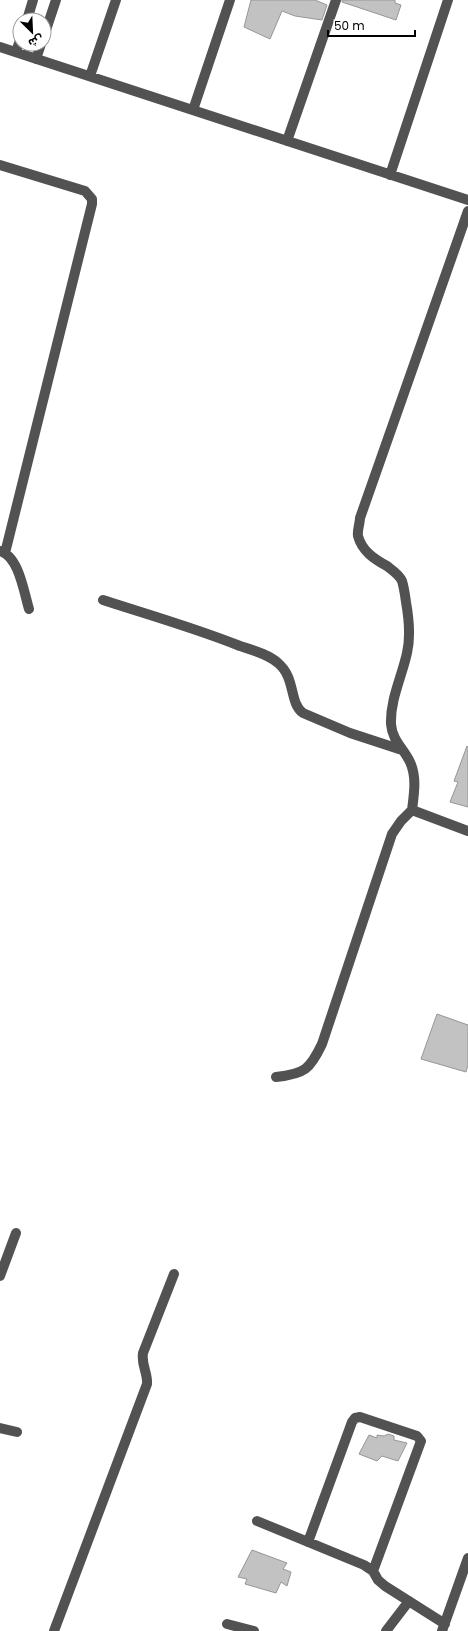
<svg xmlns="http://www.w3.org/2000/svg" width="468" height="1631" viewBox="0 0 468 1631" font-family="Poppins,'Noto Sans Arabic',sans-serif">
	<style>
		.building { fill: #c2c2c2; stroke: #969696 }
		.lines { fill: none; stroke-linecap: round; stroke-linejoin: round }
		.minor { stroke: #525252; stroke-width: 10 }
	</style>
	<rect width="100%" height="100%" fill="#fff"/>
	<path class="building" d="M251 0H315L327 5 322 20 295 16 282 11 270 39 244 27Z
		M342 0H395V3L401 5 396 20 342 2Z
		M467 746 468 747V807L450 802 458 782 454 781Z
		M437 1014 468 1025V1065L466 1072 421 1059Z
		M388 1434 394 1436V1440L407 1443 398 1461 382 1456 377 1461 359 1454 369 1435 377 1438V1435L384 1436Z
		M252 1550 287 1563 283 1569 291 1572 287 1586 281 1582 276 1593 245 1584 247 1579 238 1577Z"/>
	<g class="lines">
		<path class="minor" d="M27 20 33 0
			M44 36 56 0
			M0 47 468 200
			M16 52 20 40
			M36 59 41 44
			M90 76 116 0
			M193 110 230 0
			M287 141 336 0
			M0 165 85 191 92 199V204L5 553
			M390 175 448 0
			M0 551C19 556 24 593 29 609
			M103 600C149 615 195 628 240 646 252 650 268 654 278 663 296 678 289 703 303 713L350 733 402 750
			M412 810C414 794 417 777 410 762 404 749 392 740 391 724 390 700 402 676 407 653 411 636 409 619 406 602 405 595 404 587 402 581 399 574 392 570 387 566 374 559 362 551 358 536 357 531 360 523 360 518L468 211
			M276 1077C305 1074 310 1069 322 1044L392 834 401 821 412 810 468 831
			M0 1276 16 1233
			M0 1428 17 1432
			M257 1521 364 1565 373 1571 378 1580 385 1586 445 1624
			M308 1542 352 1422 355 1418 360 1417 417 1436 421 1441 373 1571
			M227 1624 254 1631
			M54 1631 147 1384C148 1373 141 1365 143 1353L174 1274
			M386 1631 409 1601
			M442 1631 468 1558"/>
	</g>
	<g transform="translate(32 32) rotate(156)"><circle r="19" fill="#ffffff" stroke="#999999"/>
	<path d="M0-3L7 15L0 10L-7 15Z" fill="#000000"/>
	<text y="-6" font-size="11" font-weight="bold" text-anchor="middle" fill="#000000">ش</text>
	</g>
	<path d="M328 30v6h87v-6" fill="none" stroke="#000000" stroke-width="2"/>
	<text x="334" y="30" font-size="12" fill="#000000" stroke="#ffffff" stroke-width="3" paint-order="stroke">50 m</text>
</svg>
